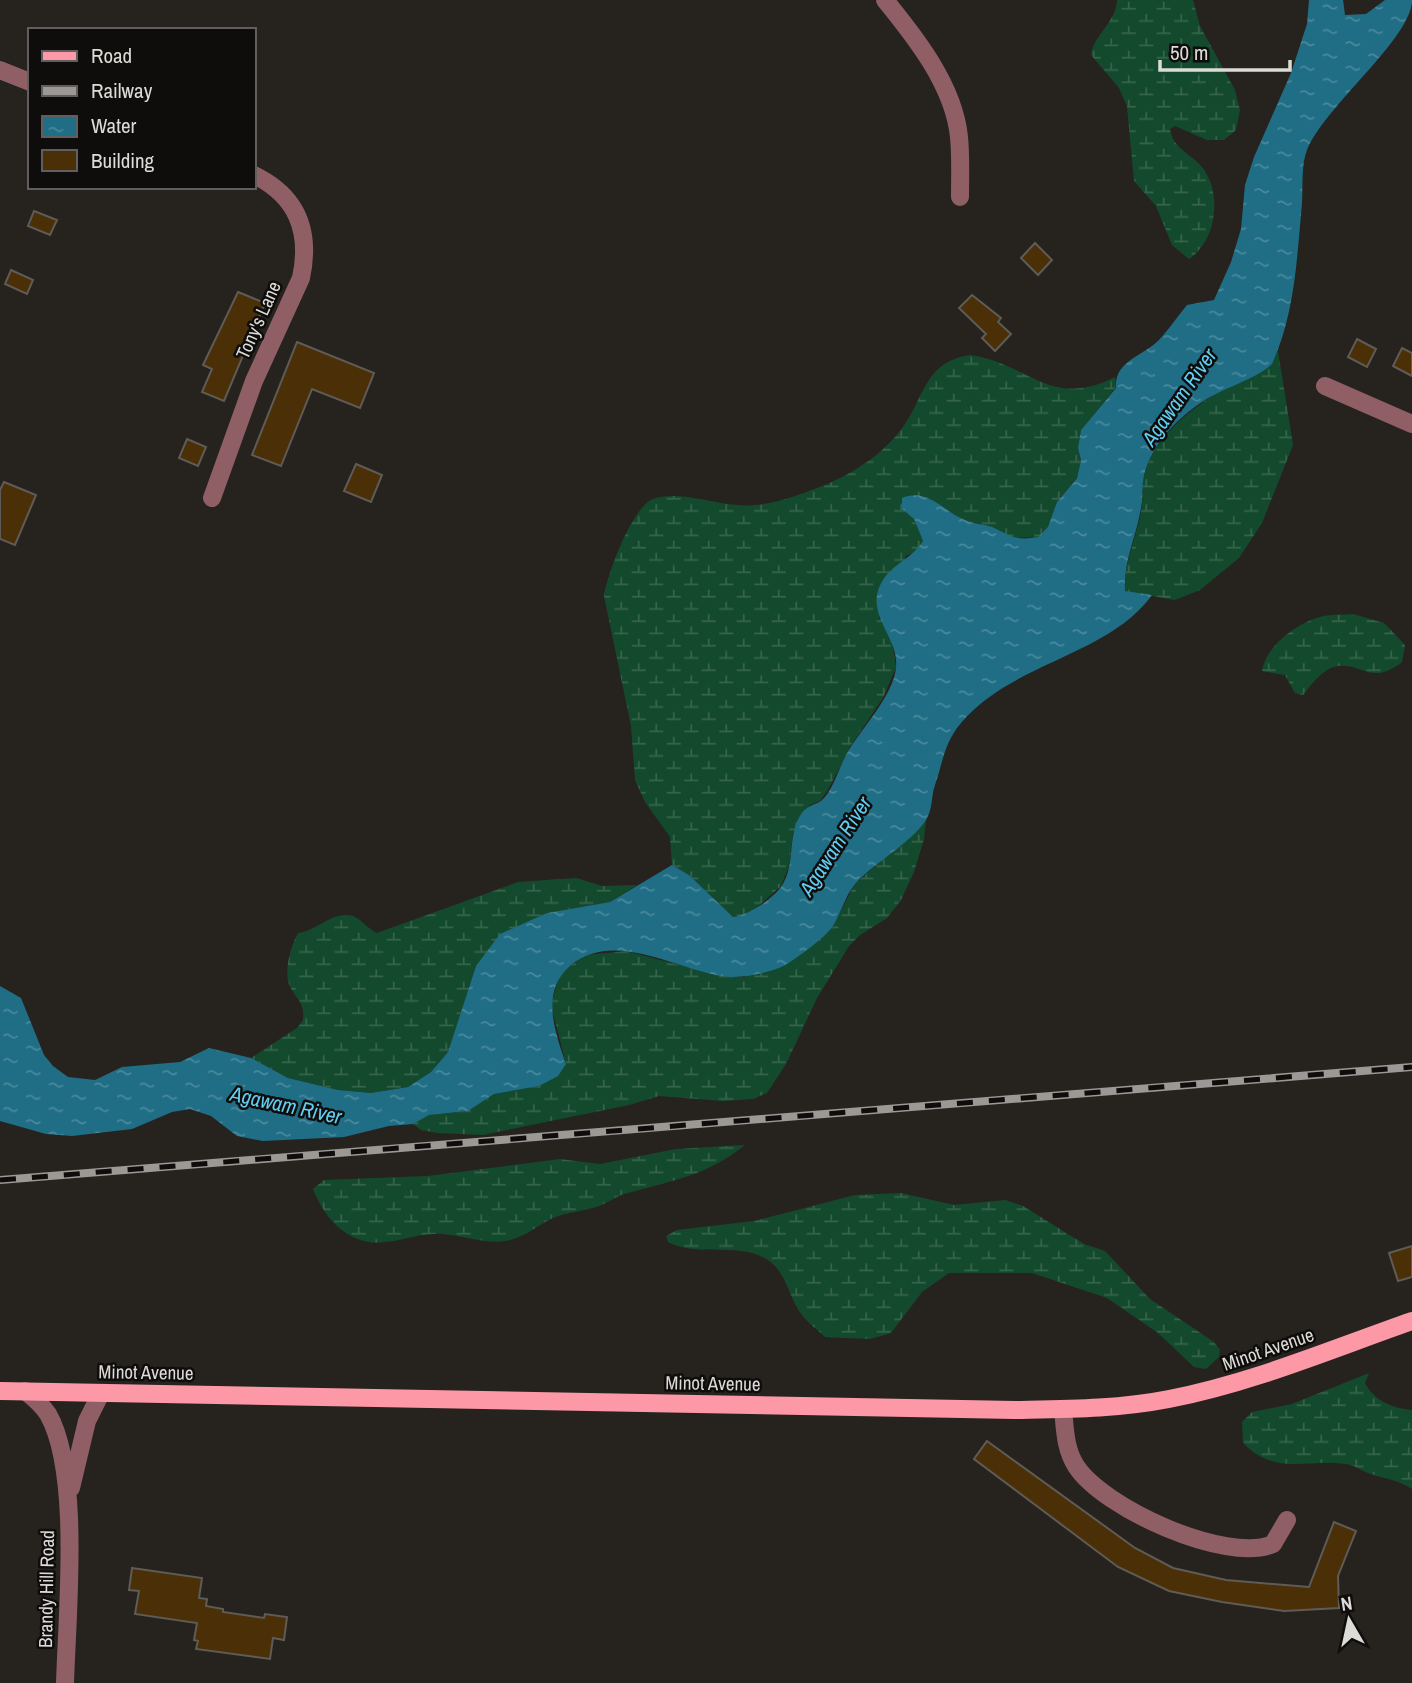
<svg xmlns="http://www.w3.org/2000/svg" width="1412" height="1683" viewBox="0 0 1412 1683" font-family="'Archivo Narrow',sans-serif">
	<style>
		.wetland { fill: url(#wetland-marsh) }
		.water { fill: url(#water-ripples) }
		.building { fill: #4b2f07; stroke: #5f5b56; stroke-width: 2 }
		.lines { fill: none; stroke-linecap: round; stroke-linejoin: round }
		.minor { stroke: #8f5f65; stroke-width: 18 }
		.major { stroke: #fd99a7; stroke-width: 18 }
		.rail-casing { stroke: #9b9895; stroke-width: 8 }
		.rail { stroke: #0e0d0b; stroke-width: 5; stroke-dasharray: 16; stroke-linecap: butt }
		.labels { text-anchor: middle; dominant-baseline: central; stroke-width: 5; stroke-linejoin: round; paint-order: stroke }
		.street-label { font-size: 19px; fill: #dddbd8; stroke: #0e0d0b }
		.water-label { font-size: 21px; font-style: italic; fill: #60cef2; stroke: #0e0d0b }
	</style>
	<defs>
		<pattern id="wetland-marsh" width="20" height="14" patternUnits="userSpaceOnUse" patternTransform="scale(1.75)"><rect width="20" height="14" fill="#134a2d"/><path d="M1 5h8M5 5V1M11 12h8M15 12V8" fill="none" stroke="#35644b"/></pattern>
		<pattern id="water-ripples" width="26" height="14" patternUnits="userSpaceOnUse" patternTransform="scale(1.75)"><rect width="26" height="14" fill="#1f6e86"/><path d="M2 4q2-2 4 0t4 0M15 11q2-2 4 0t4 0" fill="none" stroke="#4a899c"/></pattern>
	</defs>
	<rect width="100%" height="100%" fill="#26231f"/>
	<path class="wetland" d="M1117 0H1193L1200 26 1235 90 1240 110 1236 130 1224 140H1207L1175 126 1170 129C1173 149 1189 152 1201 166 1223 191 1217 241 1189 259L1172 245 1156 206 1134 181 1127 106 1119 88 1091 55C1094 34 1116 23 1117 0Z
		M1278 351 1293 445 1262 523 1239 558 1200 590 1175 600 1124 591C1124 563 1136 539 1141 512 1143 502 1142 490 1143 480 1151 439 1186 414 1217 392 1237 378 1267 375 1278 351Z
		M970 355C1031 364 1049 410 1115 377L1116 387 1081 430 1078 448 1081 460 1077 477 1057 502 1049 527 1038 537 1008 538 991 527 964 520 925 497 902 509 914 519 923 541 917 551 906 556 879 617 892 640 896 667 883 698 850 747 828 790 820 801 810 805 793 833 789 866 781 886 747 916 733 917 689 875 672 865 670 837 645 802 635 780 631 726 604 596C607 575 632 507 653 499 678 490 713 504 738 505 766 508 799 495 825 485 856 472 886 452 905 424 926 392 926 362 970 355Z
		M1353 614 1384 623 1405 645 1402 662C1371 686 1363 663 1338 666 1323 668 1312 684 1303 695L1295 693 1285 675 1262 671C1266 646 1297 623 1320 617 1330 614 1343 615 1353 614Z
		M926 820 924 839 914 872 901 900 887 918 860 935 849 946 817 998 786 1064 767 1093 753 1099 723 1101 659 1096 629 1105 483 1135 438 1133 421 1130 413 1124 428 1115 468 1111 494 1094 539 1086 566 1064 551 1005 559 977 571 965 586 955 626 951 722 976 744 977 832 928 854 885Z
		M576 878 602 886 637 885 610 902 547 913 476 966 448 1052 431 1072 408 1087 371 1093 338 1090 288 1078 251 1058 297 1028 303 1020C305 999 295 1000 289 984 284 970 291 945 298 933 317 931 333 910 353 916 361 919 368 929 377 933L518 882Z
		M745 1145C706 1176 674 1180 628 1193 618 1195 609 1202 599 1206 584 1211 567 1212 553 1218 538 1225 526 1236 510 1240 486 1245 466 1236 442 1234 414 1232 385 1250 358 1239 335 1230 322 1211 313 1189L324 1180 428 1176 560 1159 600 1164 676 1149Z
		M901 1193 954 1205 1005 1200 1023 1206 1084 1244 1105 1251 1150 1299 1214 1342 1220 1350 1219 1357 1206 1369 1194 1367 1158 1333 1107 1298 1032 1273H949L922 1292 891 1333 870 1339 825 1337C818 1330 808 1323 802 1315 788 1297 788 1274 768 1260 739 1241 699 1258 668 1242L666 1236 677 1230 754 1221 855 1195Z
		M1369 1373 1365 1383C1374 1401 1392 1408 1412 1410V1489C1398 1480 1386 1479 1371 1474 1363 1472 1355 1465 1346 1464 1305 1458 1277 1477 1243 1443L1242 1422 1252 1412 1292 1404Z"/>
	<path class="water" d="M1309 0H1343L1345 15 1366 14 1385 0H1412C1412 38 1325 106 1307 150 1301 165 1303 187 1302 203 1297 257 1295 314 1272 364 1255 380 1222 388 1202 402 1176 419 1148 448 1143 481 1142 491 1143 502 1140 513 1135 540 1123 563 1125 591L1152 595C1108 656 1012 662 961 723 944 743 943 762 935 785 931 796 933 809 926 820 910 844 875 862 855 884 845 896 841 913 833 926 827 936 790 964 779 968 761 974 741 979 722 976 675 969 613 929 570 966 540 992 555 1032 566 1064L558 1076 539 1086 494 1094 468 1111 429 1115 413 1124 389 1126 344 1137 263 1141 237 1136 211 1116 190 1109 172 1112 132 1129 72 1136 46 1134 0 1121V986L21 998 44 1055 53 1066 68 1077 95 1080 122 1067 180 1062 209 1048 251 1058 288 1078 338 1090 371 1093 408 1087 431 1072 448 1052 476 966 500 934 547 913 610 902 672 865 689 875 733 917C748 916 772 899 781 887 796 866 787 837 800 816 805 806 813 806 821 801 832 792 838 771 844 759 857 732 894 697 896 667 899 639 870 619 878 591 886 565 911 561 923 541L914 519 902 509V498C928 487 944 512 965 520 974 524 984 524 992 527 1012 536 1014 541 1038 537L1048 527 1057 502 1077 478 1081 460 1078 448 1081 430 1116 388C1114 361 1143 356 1159 340 1169 329 1178 316 1187 305L1214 300 1231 262 1241 229 1245 185 1254 157 1291 73 1307 24Z"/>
	<path class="building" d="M34 211 57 220 50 235 28 226Z
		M1035 243 1052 260 1038 275 1021 258Z
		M11 270 33 280 27 294 5 284Z
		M238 292 265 303 224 401 202 392 212 369 203 365Z
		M972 295 1001 318 998 322 1011 334 995 351 982 338 986 334 959 308Z
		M1357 339 1376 349 1367 367 1348 357Z
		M297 342 374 373 360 408 312 389 281 466 252 455Z
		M1402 348 1412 353V376L1393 366Z
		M187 439 206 447 198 466 179 458Z
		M356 464 382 475 371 502 344 491Z
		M4 482 36 495 15 545 0 539V490Z
		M1412 1246V1277L1398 1281 1389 1253Z
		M987 1441 1135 1548 1173 1568 1226 1580 1309 1587 1334 1522 1356 1531 1338 1576 1339 1608 1284 1611 1222 1602 1169 1591 1118 1567 974 1459Z
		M132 1568 202 1578 199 1598 207 1599 206 1606 223 1609V1612L264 1618 265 1614 287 1617 284 1640 273 1638 270 1659 196 1649 198 1641 194 1640 197 1623 135 1614 139 1591 129 1590Z"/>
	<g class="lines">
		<path class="minor" d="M885 0C916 38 954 86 959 137 961 157 960 178 960 197
			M0 70 30 82
			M1325 386 1412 424
			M212 498 254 381 301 278C311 231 297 196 254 175
			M25 1391C34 1398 42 1405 48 1414 81 1472 67 1614 65 1683
			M1063 1409C1065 1429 1065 1449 1076 1466 1103 1508 1226 1564 1273 1544L1287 1520
			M71 1488 87 1421 101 1393"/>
		<path class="major" d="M0 1391 1015 1410C1067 1409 1118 1409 1169 1399 1252 1383 1332 1349 1412 1321"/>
		<defs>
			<path id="rail" d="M0 1180 1412 1067"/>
		</defs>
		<use href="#rail" class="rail-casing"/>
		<use href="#rail" class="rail"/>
	</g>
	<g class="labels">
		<g class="street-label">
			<text transform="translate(258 320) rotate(-66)">Tony's Lane</text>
			<text transform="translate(1268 1349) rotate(-19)">Minot Avenue</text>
			<text transform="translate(146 1372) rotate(1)">Minot Avenue</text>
			<text transform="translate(713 1383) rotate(1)">Minot Avenue</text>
			<text transform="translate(46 1589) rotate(-89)">Brandy Hill Road</text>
		</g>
		<g class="water-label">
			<text transform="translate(1179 397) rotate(-55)">Agawam River</text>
			<text transform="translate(835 846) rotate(-57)">Agawam River</text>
			<text transform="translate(286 1105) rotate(12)">Agawam River</text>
		</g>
	</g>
	<rect x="28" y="28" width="228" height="161" fill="#0e0d0b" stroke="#615f5d" stroke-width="2"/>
	<rect x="42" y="51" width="35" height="10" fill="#fd99a7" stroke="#615f5d" stroke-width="2"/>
	<text x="91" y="63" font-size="21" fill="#dddbd8">Road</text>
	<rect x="42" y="86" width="35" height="10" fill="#9b9895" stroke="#615f5d" stroke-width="2"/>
	<text x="91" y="98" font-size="21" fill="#dddbd8">Railway</text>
	<rect x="42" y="116" width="35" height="21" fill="url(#water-ripples)" stroke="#615f5d" stroke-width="2"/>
	<text x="91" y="133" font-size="21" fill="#dddbd8">Water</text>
	<rect x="42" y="150" width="35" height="21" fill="#4b2f07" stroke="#615f5d" stroke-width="2"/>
	<text x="91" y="168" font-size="21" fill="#dddbd8">Building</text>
	<g transform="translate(1349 1620) rotate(351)" stroke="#0e0d0b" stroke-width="5" paint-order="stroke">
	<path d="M0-5L12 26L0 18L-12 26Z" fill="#dddbd8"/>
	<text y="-10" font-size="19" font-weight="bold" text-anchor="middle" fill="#dddbd8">N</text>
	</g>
	<path d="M1160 60v10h130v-10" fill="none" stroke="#dddbd8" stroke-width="3.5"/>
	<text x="1170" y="60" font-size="21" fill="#dddbd8" stroke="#0e0d0b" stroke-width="5" paint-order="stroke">50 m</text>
</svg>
